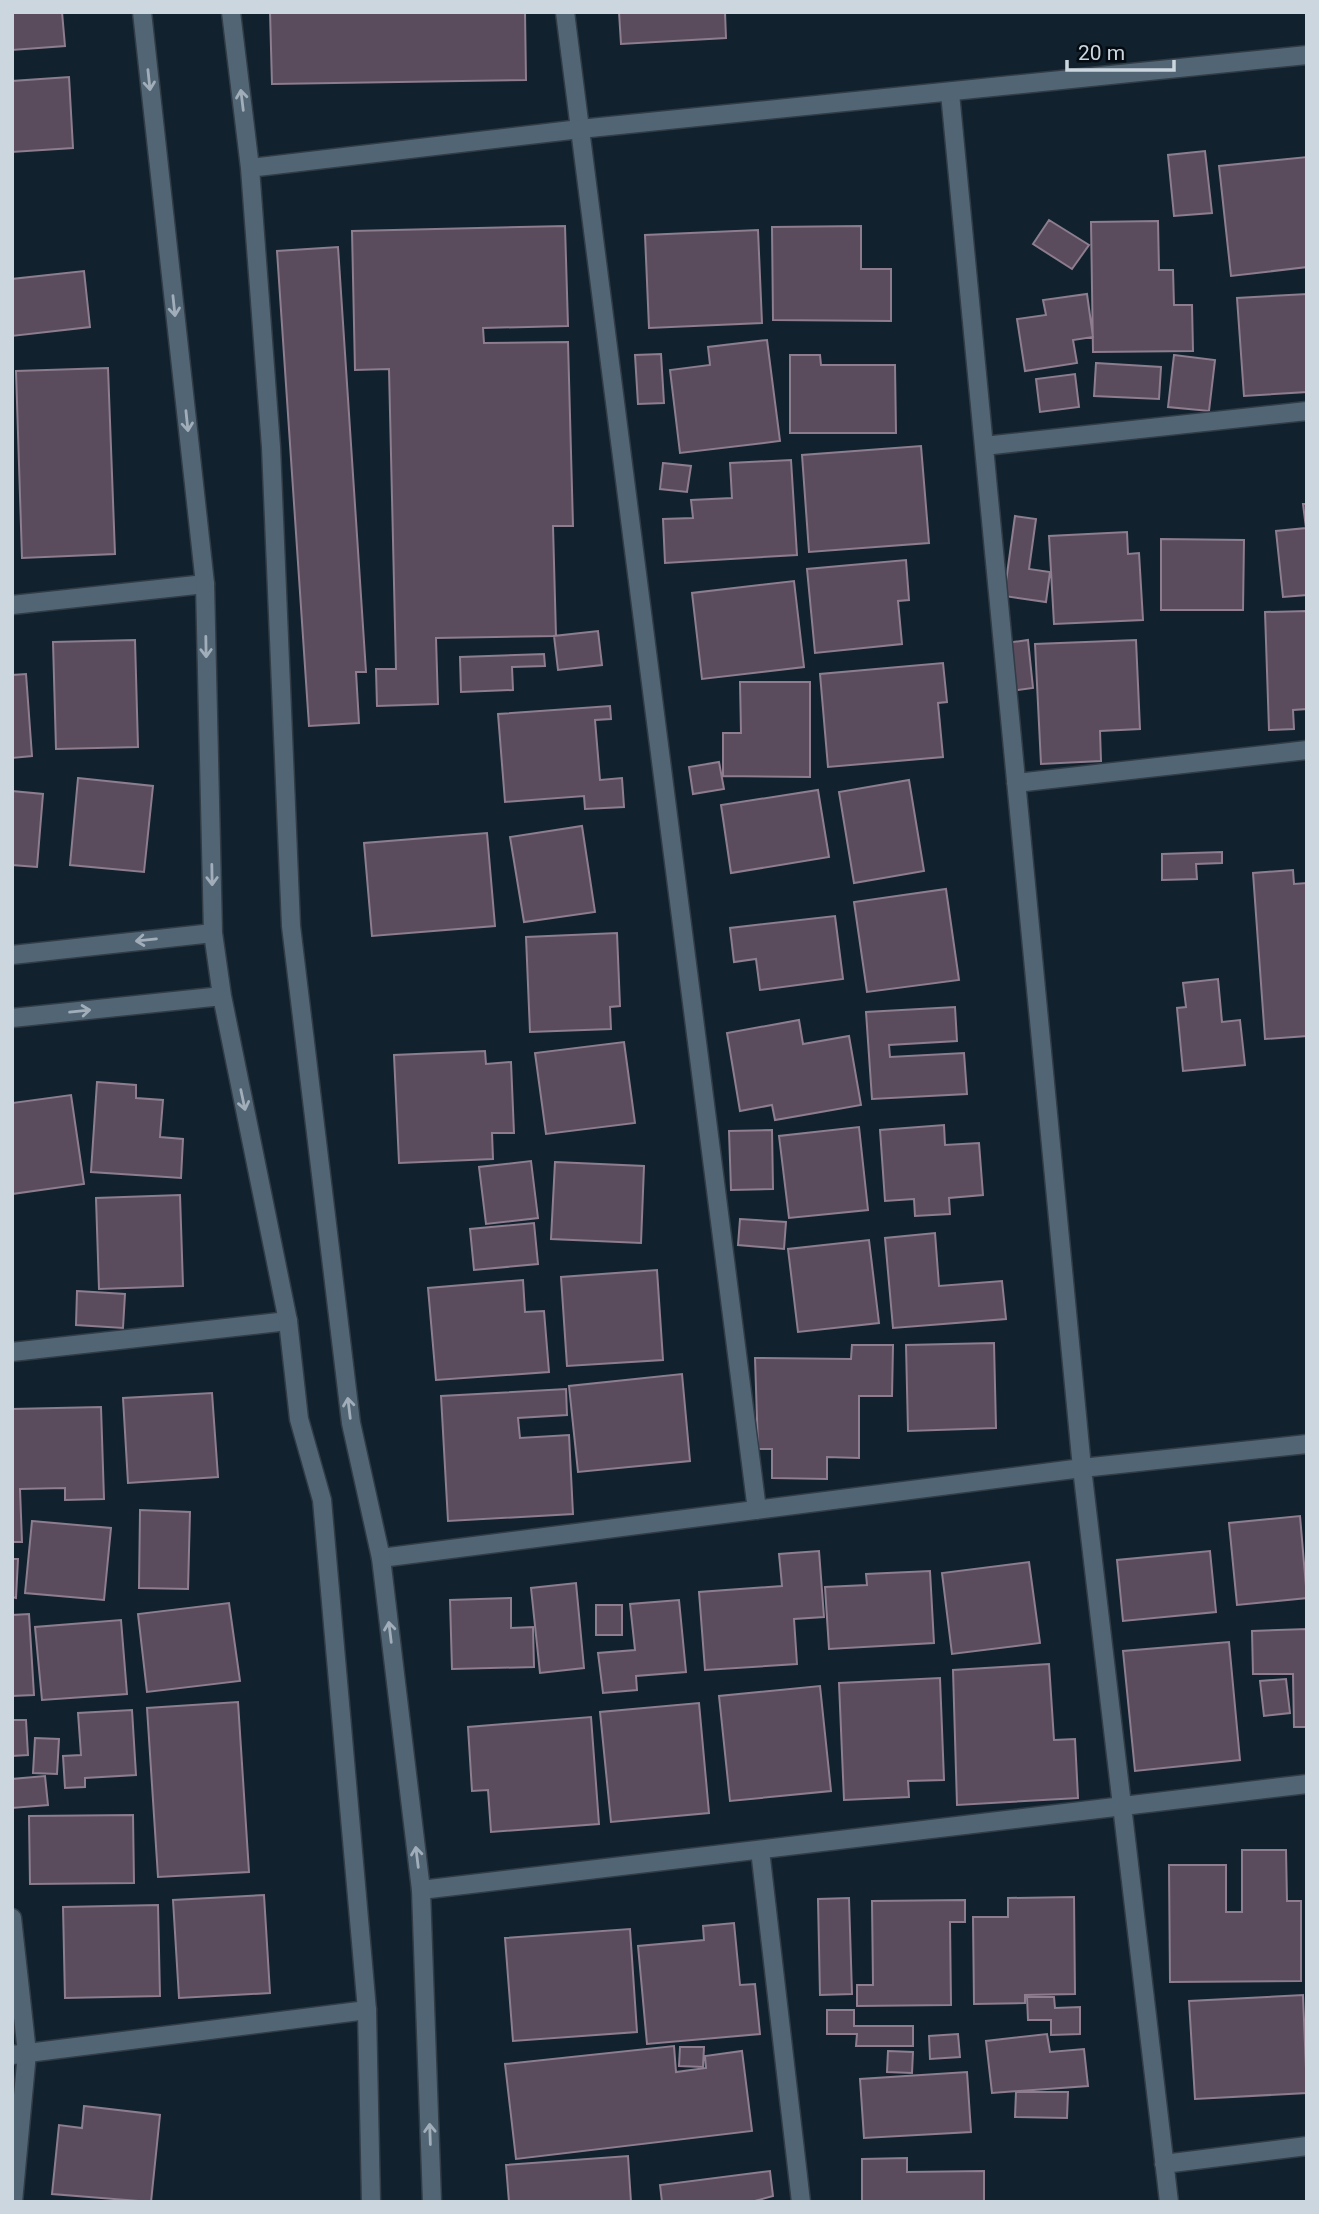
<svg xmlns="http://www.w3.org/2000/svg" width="1319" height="2214" viewBox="0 0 1319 2214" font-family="Roboto,sans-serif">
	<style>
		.building { fill: #5b4c5d; stroke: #8d7d8f; stroke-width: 2 }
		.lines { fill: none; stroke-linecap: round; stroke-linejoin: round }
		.minor-casing { stroke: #313c46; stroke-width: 21 }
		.tertiary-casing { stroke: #313c46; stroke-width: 21 }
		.minor { stroke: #526574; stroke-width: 18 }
		.tertiary { stroke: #526574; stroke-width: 18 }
		.oneway { stroke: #a1aeba }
	</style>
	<rect width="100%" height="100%" fill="#11222e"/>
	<path class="building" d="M12 12H62L65 46 12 50Z
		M270 12H525L526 80 272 84Z
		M619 12H725L726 38 621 44Z
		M69 77 73 148 12 152V81Z
		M1205 151 1212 213 1174 216 1168 155Z
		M1307 157V267L1231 276 1219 166Z
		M1049 220 1089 245 1072 269 1033 244Z
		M1158 221 1159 270H1173L1174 305H1192L1193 351 1093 352 1091 222Z
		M565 226 568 326 483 328 484 343 568 342 573 526H553L556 636 436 638 438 704 377 706 376 669H396L389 369 355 370 352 231Z
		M861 226V269H891V321L773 320 772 227Z
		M758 230 762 323 649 328 645 235Z
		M338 247 366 672H356L359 723 309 726 277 251Z
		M84 271 90 327 12 336V279Z
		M1087 294 1093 337 1073 340 1077 363 1025 371 1017 319 1046 315 1043 300Z
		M1307 294V392L1244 396 1237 298Z
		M767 340 780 441 680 453 670 370 710 365 708 347Z
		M661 354 664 403 638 404 635 355Z
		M790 355H820L821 365H895L896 433H790Z
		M1174 355 1215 360 1209 411 1168 407Z
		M1096 363 1161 367 1159 399 1094 396Z
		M108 368 115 554 22 558 16 371Z
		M1075 374 1079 407 1040 412 1036 379Z
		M921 446 929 543 809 552 802 455Z
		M791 460 797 555 665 563 663 519 693 518 691 500 732 498 730 463Z
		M663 463 691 466 687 492 660 489Z
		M1303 504H1307V595L1283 597 1276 531 1306 528Z
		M1015 516 1036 519 1029 569 1050 572 1046 602 1004 596Z
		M1127 532 1128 554 1139 553 1143 620 1054 624 1049 536Z
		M1161 539 1244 540 1243 610H1161Z
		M906 560 909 600 898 601 902 644 815 653 807 569Z
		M794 581 804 667 702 679 692 593Z
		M1307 611V709L1293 710 1294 729 1269 730 1265 612Z
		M598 631 602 665 558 670 554 636Z
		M135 640 138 747 56 749 53 642Z
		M1028 640 1033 688 1011 691 1006 643Z
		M1136 640 1140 729 1100 731 1101 761 1041 764 1035 644Z
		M544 654 545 666 512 667 513 690 461 692 460 657Z
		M943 663 947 702 938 703 943 757 828 767 820 674Z
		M26 674 32 756 12 758V675Z
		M740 682H810V777L723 776V733H741Z
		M610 706 611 719 595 720 600 780 622 778 624 807 585 809 584 796 505 802 498 714Z
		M719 762 724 789 693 794 689 767Z
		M78 778 153 786 144 872 70 865Z
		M909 780 924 871 854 883 839 792Z
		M818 790 829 857 731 873 721 805Z
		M12 791 43 794 37 867 12 865Z
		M582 826 595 912 524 922 510 837Z
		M487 833 495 926 372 936 364 843Z
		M1222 852V863L1196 864 1197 879 1162 880V854Z
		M1293 870 1294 884 1307 883V1036L1265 1039 1253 873Z
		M946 889 959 980 867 992 854 902Z
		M835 916 843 979 760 990 756 959 734 962 730 928Z
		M617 933 620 1006 610 1007 611 1029 530 1032 526 937Z
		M1218 979 1222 1022 1240 1020 1245 1065 1183 1071 1177 1008 1186 1007 1183 983Z
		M955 1007 957 1041 889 1045 890 1057 964 1053 967 1094 872 1099 866 1012Z
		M799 1020 803 1044 849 1036 861 1105 775 1120 772 1105 740 1111 727 1033Z
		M624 1042 635 1123 546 1134 535 1053Z
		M485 1051 486 1064 511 1062 514 1133H492L493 1159 399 1163 394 1055Z
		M97 1082 136 1085V1098L163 1100 160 1137 183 1139 181 1178 91 1172Z
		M71 1095 84 1184 12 1194V1103Z
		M944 1125 945 1145 979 1143 983 1195 949 1198 950 1214 915 1216 914 1199 885 1201 880 1130Z
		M859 1127 868 1210 789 1218 779 1136Z
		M772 1130 773 1189 731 1190 729 1131Z
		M531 1161 538 1218 486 1224 479 1167Z
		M555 1162 644 1166 641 1243 551 1239Z
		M180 1195 183 1286 99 1289 96 1198Z
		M740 1219 786 1222 784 1249 738 1245Z
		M534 1223 538 1264 474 1270 470 1229Z
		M935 1233 939 1286 1002 1281 1006 1319 893 1328 885 1238Z
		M869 1240 879 1323 798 1332 788 1249Z
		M657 1270 663 1360 567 1366 561 1277Z
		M523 1280 525 1312 544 1311 549 1372 436 1380 428 1288Z
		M77 1291 125 1294 123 1328 76 1325Z
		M994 1343 996 1428 908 1431 906 1345Z
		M852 1345H893L892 1396H859V1458L827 1457V1479L772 1478V1449H758L755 1358 851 1359Z
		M682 1374 690 1461 578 1472 569 1386Z
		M566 1389 567 1415 518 1418 520 1438 569 1435 573 1514 448 1521 441 1396Z
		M212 1393 218 1477 128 1483 123 1398Z
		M101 1407 104 1499 65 1500V1488L20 1489 22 1542H12V1409Z
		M140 1510 190 1512 188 1589 139 1588Z
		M1300 1516 1307 1598 1237 1605 1229 1523Z
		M32 1521 111 1528 104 1600 25 1593Z
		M819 1551 824 1617 794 1619 797 1664 705 1670 699 1592 782 1586 779 1554Z
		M1210 1551 1216 1612 1123 1621 1117 1560Z
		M12 1559H18L16 1598 12 1597Z
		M1029 1562 1040 1643 952 1654 942 1573Z
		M930 1571 934 1643 829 1649 825 1587 867 1585 866 1574Z
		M576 1583 584 1668 540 1673 531 1588Z
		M511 1598V1628L533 1627 534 1667 452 1669 450 1600Z
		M679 1600 686 1672 636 1676 637 1690 603 1693 598 1653 635 1650 630 1604Z
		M229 1603 240 1681 147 1692 138 1614Z
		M596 1605H622V1635H596Z
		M29 1614 34 1695 12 1696V1615Z
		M121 1620 127 1694 42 1700 35 1627Z
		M1307 1629V1727H1294L1293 1674H1253L1252 1631Z
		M1229 1642 1240 1760 1135 1771 1123 1651Z
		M1049 1664 1054 1740 1075 1739 1078 1798 957 1805 953 1670Z
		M940 1678 944 1780 908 1781 909 1797 844 1800 839 1683Z
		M1286 1679 1290 1713 1264 1716 1260 1681Z
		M820 1686 831 1791 730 1801 719 1696Z
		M238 1702 249 1872 158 1877 147 1708Z
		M699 1703 709 1813 611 1822 600 1712Z
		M132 1710 136 1775 85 1778V1787L65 1788 63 1756 81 1755 78 1713Z
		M591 1717 599 1824 491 1832 488 1790 472 1791 468 1727Z
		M12 1720H26L28 1755 12 1756Z
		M35 1738 59 1739 57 1774 33 1773Z
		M45 1776 48 1805 12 1808V1779Z
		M133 1815 134 1883 30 1884 29 1816Z
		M1242 1850H1286L1287 1901H1301V1981L1170 1982 1169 1865H1226V1912H1242Z
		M264 1895 270 1993 179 1998 173 1900Z
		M1074 1897 1075 1994 1025 1995V2003L974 2004 973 1917H1008V1898Z
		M849 1898 852 1994 820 1995 818 1899Z
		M965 1900V1922H950L951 2005 857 2006V1985H873L872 1901Z
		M158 1905 160 1996 65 1998 63 1907Z
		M734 1923 740 1985 755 1984 760 2034 647 2044 638 1946 704 1940 703 1926Z
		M630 1929 637 2032 513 2041 505 1938Z
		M1303 1995 1307 2093 1195 2099 1189 2001Z
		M1027 1997H1054L1055 2008 1080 2007V2034L1051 2035V2020H1028Z
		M827 2010H854V2026H913V2046H856L857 2034H827Z
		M958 2034 960 2057 930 2059 929 2036Z
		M1047 2034 1050 2052 1084 2049 1088 2086 992 2093 986 2041Z
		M674 2046 676 2072 706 2068 705 2056 742 2051 752 2131 516 2159 505 2064Z
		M680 2047H704L703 2067 679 2066Z
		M888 2051 913 2052 912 2073 887 2072Z
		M967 2072 971 2132 864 2138 860 2079Z
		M1016 2092H1068L1067 2118 1015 2117Z
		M84 2106 160 2115 151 2202 52 2194 59 2125 82 2128Z
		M628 2156 631 2202H509L506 2165Z
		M907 2158V2172L984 2171V2202H862V2159Z
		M770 2171 773 2196 751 2202H662L660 2185Z"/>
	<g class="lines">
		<defs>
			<path id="minor" d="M565 12 757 1510
				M950 93 1082 1468 1169 2202
				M984 446 1307 411
				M12 605 205 584
				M1016 783 1307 750
				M12 1352 288 1321
				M381 1558 1082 1468 1307 1444
				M760 1850 801 2202
				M421 1890 1307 1784
				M12 1918 27 2053 13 2202
				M12 2055 367 2010
				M1164 2164 1307 2146"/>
			<path id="tertiary" d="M142 12 205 584 213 933 222 996 288 1321 299 1419 322 1500 367 2010 371 2202
				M231 12 250 168 271 447 291 926 351 1423 381 1558 421 1890 432 2202
				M250 168 580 129 1307 55
				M12 955 213 933
				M12 1018 222 996"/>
		</defs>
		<use href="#minor" class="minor-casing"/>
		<use href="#tertiary" class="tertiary-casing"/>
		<use href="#minor" class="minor"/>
		<use href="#tertiary" class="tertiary"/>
	</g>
	<defs><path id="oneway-shaft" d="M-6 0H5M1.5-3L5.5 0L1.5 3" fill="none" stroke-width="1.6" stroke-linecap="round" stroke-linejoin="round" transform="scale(1.75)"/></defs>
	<g class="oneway">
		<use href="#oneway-shaft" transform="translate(149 80) rotate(84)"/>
		<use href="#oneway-shaft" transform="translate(242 100) rotate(-97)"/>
		<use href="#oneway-shaft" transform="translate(174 306) rotate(84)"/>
		<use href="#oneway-shaft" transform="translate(187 421) rotate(84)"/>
		<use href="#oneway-shaft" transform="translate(206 647) rotate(89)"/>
		<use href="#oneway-shaft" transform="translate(212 875) rotate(89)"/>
		<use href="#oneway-shaft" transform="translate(146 940) rotate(174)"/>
		<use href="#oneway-shaft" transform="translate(80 1011) rotate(-6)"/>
		<use href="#oneway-shaft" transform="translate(243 1100) rotate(78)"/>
		<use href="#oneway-shaft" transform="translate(349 1408) rotate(-97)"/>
		<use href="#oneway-shaft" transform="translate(390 1632) rotate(-97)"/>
		<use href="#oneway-shaft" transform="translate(417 1857) rotate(-97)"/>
		<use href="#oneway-shaft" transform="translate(430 2134) rotate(-92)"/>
	</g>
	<rect width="1319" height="2214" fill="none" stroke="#ccd6df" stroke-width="28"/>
	<path d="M1067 60v10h107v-10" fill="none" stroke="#ccd6df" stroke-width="3.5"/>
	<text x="1078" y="60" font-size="21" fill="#ccd6df" stroke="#050b10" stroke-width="5" paint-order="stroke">20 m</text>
</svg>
